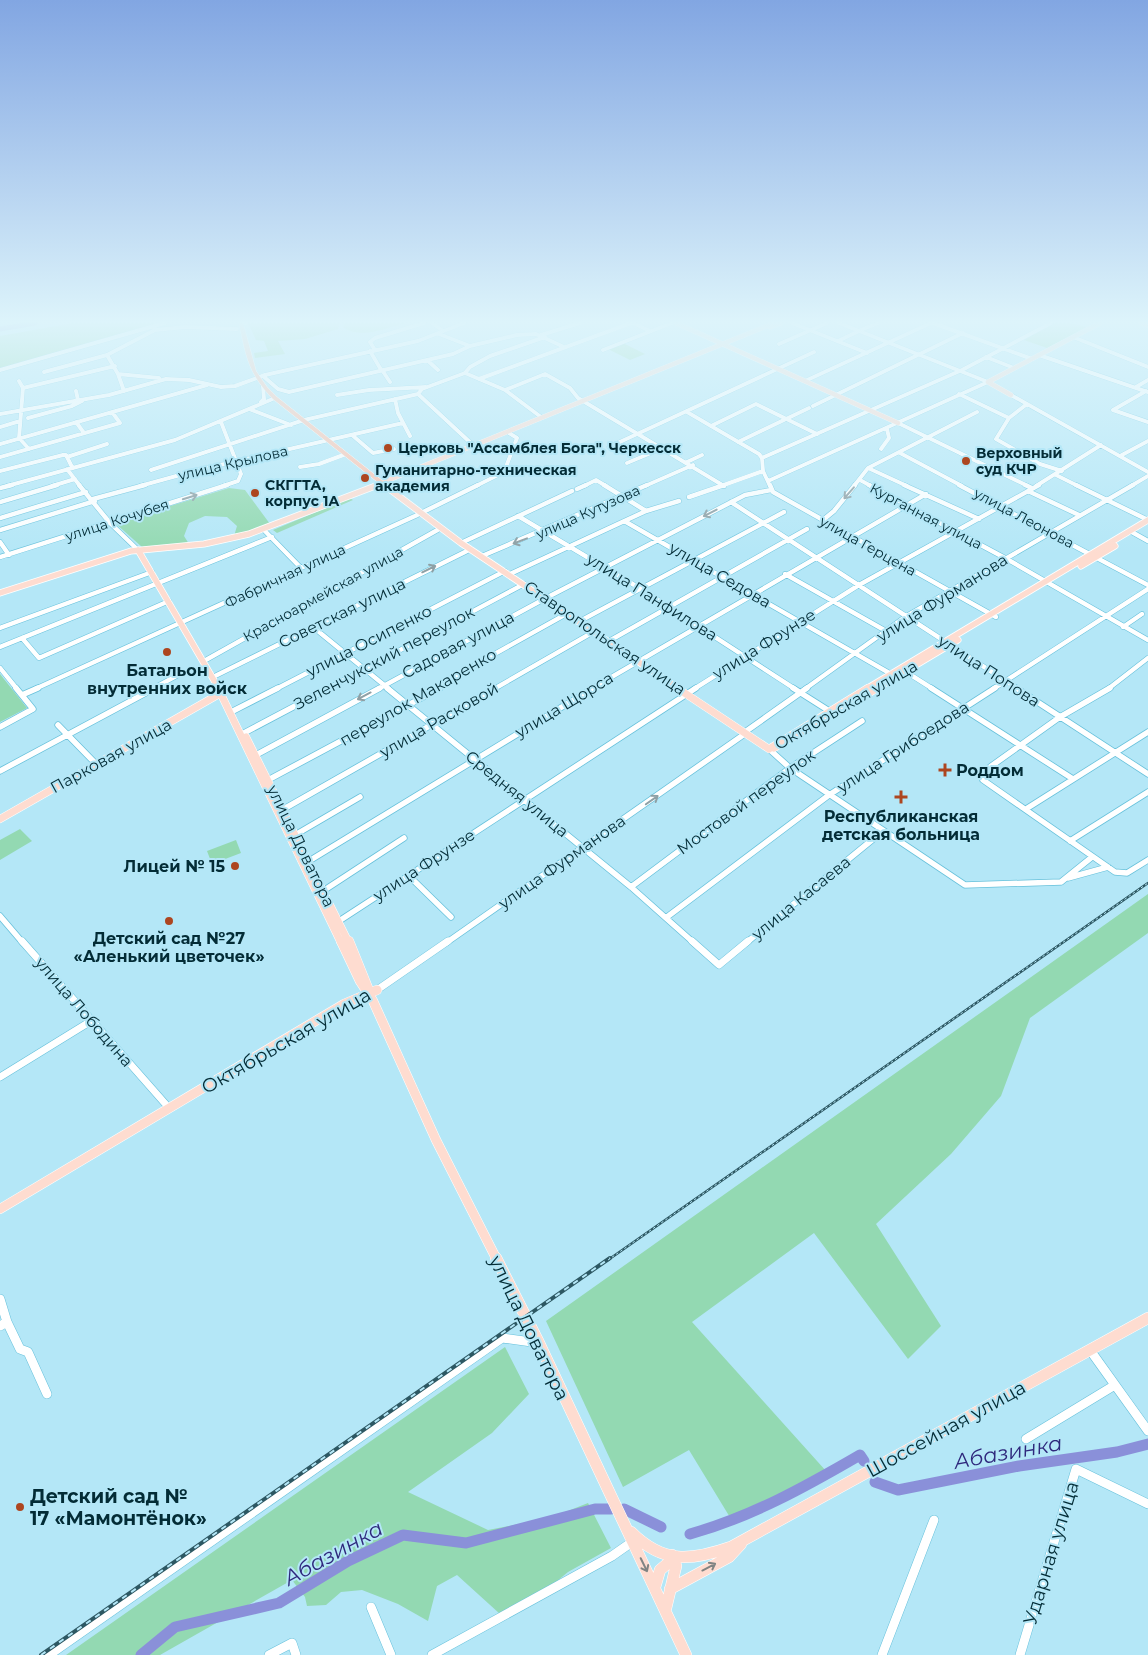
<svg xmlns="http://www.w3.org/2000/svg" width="1148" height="1655" viewBox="0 0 1148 1655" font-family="Montserrat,sans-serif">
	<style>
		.green { fill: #93d9b2 }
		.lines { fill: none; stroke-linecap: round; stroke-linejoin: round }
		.river-far1 { stroke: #8a90d9; stroke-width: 5 }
		.river { stroke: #8a90d9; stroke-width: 11 }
		.minor-far4-casing { stroke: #67c1db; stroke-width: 4.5 }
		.minor-far3-casing { stroke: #67c1db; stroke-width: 5.5 }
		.minor-far2-casing { stroke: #67c1db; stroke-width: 7 }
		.minor-far1-casing { stroke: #67c1db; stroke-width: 8 }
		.minor-casing { stroke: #67c1db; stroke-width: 10 }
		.major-far4-casing { stroke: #fff; stroke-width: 5 }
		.major-far3-casing { stroke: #fff; stroke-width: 7 }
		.major-far2-casing { stroke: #fff; stroke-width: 8 }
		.major-far1-casing { stroke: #fff; stroke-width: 10 }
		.major-casing { stroke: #fff; stroke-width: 12 }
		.highway-casing { stroke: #fff; stroke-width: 1 }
		.minor-far4 { stroke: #fff; stroke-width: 4 }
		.minor-far3 { stroke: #fff; stroke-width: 4.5 }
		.minor-far2 { stroke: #fff; stroke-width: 5.5 }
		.minor-far1 { stroke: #fff; stroke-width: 7 }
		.minor { stroke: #fff; stroke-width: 9 }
		.major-far4 { stroke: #fedcd0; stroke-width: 4.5 }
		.major-far3 { stroke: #fedcd0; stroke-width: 5.5 }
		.major-far2 { stroke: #fedcd0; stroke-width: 7 }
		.major-far1 { stroke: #fedcd0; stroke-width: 9 }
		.major { stroke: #fedcd0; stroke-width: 11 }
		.highway { fill: #fdc4b0; fill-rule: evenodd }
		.rail-far1-casing { stroke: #2d5863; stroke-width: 2.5 }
		.rail-casing { stroke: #2d5863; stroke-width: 4 }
		.rail-far1 { stroke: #b4e7f7; stroke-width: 1; stroke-dasharray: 2.5; stroke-linecap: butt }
		.rail { stroke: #b4e7f7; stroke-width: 2; stroke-dasharray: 5.5; stroke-linecap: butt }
		.oneway { stroke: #8ea0a5 }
		.oneway2 { stroke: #808483 }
		.poi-dot { fill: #ad4620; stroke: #b4e7f7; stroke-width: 2 }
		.labels { text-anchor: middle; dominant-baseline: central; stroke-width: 4; stroke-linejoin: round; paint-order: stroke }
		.far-poi-label { font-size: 14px; font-weight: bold; fill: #032c36; stroke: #b4e7f7; text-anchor: start }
		.far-street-label { font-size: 14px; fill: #032c36; stroke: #b4e7f7 }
		.street-label { font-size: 16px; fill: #032c36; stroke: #b4e7f7 }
		.poi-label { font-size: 16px; font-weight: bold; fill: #032c36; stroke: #b4e7f7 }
		.near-street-label { font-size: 19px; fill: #032c36; stroke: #b4e7f7 }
		.near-poi-label { font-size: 19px; font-weight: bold; fill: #032c36; stroke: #b4e7f7; text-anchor: start }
		.near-water-label { font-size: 21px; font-style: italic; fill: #2e287c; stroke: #b4e7f7 }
	</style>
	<rect width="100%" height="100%" fill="#b4e7f7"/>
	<path class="green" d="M73 323H161L0 368V336Z
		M248 323H340L338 329 305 339 278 341 285 354 255 358 254 353 268 351 264 341 256 340Z
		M343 323H405C386 328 363 339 344 328Z
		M1054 323H1070L1087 327 1047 348 1024 340Z
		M623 343 645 354 630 360 608 349Z
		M229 488 245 490 270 524 234 536 237 526 227 517 205 516 189 523 184 536 189 544 142 547 115 523Z
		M350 498 353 500 277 533 273 530Z
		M0 674 27 708 0 722Z
		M20 829 32 841 0 860V840Z
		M236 840 241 853 212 864 207 851Z
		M1148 894V933L1030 1018 1001 1096 951 1154 876 1224 941 1326 908 1359 814 1233 692 1322 826 1471 731 1519 689 1450 623 1487 546 1321Z
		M505 1347 529 1394 492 1433 408 1492 488 1530 550 1518 588 1503 611 1548 568 1572 534 1600 500 1614 457 1575 437 1586 428 1621 398 1604 362 1590 341 1592 326 1605 307 1606 305 1597 292 1580 160 1655H66Z"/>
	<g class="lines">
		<path class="river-far1" d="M0 329 35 323"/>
		<path class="river" d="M875 1482 898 1490 1019 1466 1117 1452 1148 1444
			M624 1509 661 1527
			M690 1534C751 1517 805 1487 860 1455L864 1461
			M141 1655 175 1627 279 1603 348 1561 403 1535 466 1543 595 1509H611"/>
		<defs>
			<path id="minor-far4" d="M244 323H246
				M432 323 443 331
				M633 323 650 331
				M792 323 867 353
				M839 323 988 382
				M933 323 1032 359
				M861 330 878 323
				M439 334 470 346 517 335 536 334 564 347
				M541 335 580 323
				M1073 337 1148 367
				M838 341 859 331
				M779 344 827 323
				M375 350 370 342 375 338 424 323
				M603 350 672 323
				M370 351 380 368
				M107 355 118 374 159 378
				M1039 355 1148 392
				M986 357 1014 368
				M427 360 438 370
				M0 370 165 323
				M382 370 390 382
				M44 372 107 355 155 330 185 327 237 329
				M465 373 505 390 541 417
				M118 374 124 391
				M263 376 278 389 289 392 453 354 470 346
				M479 379 631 323
				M19 381 23 388 19 438 29 449
				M805 381 931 323
				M1136 387 1148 380
				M23 388 115 366
				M505 390 545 374 570 388 578 398 724 486
				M76 391 78 400
				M1146 391 1113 410 1148 422
				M418 394 473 445
				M959 394 1009 418
				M337 395 369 390 426 387
				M1011 395 1148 472
				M395 399 398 413 410 436
				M261 402 264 399 263 386
				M1027 404 1009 418 996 439 1040 464 1062 471
				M813 406 963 333
				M249 409 291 425
				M687 412 759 454 762 458
				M0 414 109 395 166 379 189 380 221 387 235 386 265 375 418 341 464 323
				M28 418 72 406 82 401
				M76 422 84 433
				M221 422 241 474 238 481 223 486
				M898 423 1028 486
				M711 426 756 404 817 434
				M0 427 20 421
				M352 435 373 453 394 449
				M738 442 809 408
				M0 444 207 385
				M609 447 814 352
				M881 449 889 438 887 429
				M900 453 962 486
				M1120 456 1148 441
				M0 457 120 423 112 412
				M67 457 107 444
				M762 458 962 370 1051 323
				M762 458 763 471 770 486
				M687 462 702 455
				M627 463 663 448
				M300 467 319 464 346 454
				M868 468 907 486
				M67 469 80 486
				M151 470 304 420 418 394 422 389 465 373 470 367 490 356 545 337
				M0 471 63 455H66L72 467
				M1056 475 1078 486
				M860 480 871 486
				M768 481 988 382
				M7 486 175 440 275 398
				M52 486 75 479
				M140 486 198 470 403 423
				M476 486 504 472 517 438 509 433
				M584 486 596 480 606 486
				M645 486 693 465
				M721 486 763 471
				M854 486 868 468 977 412
				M1036 486 1101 445
				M1131 486 1148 476"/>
			<path id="minor-far3" d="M79 485 110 523 138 550
				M604 485 646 511
				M722 485 724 486
				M770 485 773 492 996 617
				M869 485 1005 558 1148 640
				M904 485 979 519
				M959 485 1148 585
				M1025 485 1032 488
				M1076 485 1148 520
				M0 488 12 485
				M577 489 586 485
				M1028 491 1079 515
				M689 497 724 485
				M93 499 145 485
				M0 502 57 485
				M731 502 1018 689
				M518 516 641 589 795 689
				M0 518 86 492
				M823 520 834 511 855 485
				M626 522 891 674
				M263 529 301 568
				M0 530 95 501
				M1130 531 1148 541
				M0 542 9 555
				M461 543 572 491
				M482 556 647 485
				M0 557 227 485
				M510 574 646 511 679 501
				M785 574 886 631
				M580 621 784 512
				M313 627 389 689
				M1123 627 1142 614
				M0 628 152 572
				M22 638 39 658 169 601
				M609 641 807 529
				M0 647 272 537
				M204 661 441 528
				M0 668 17 689
				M903 670 933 689
				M213 677 471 549
				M35 689 415 516 478 485
				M152 689 180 674
				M276 689 505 571
				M327 689 524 584
				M378 689 546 598 745 495 771 490
				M439 689 448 680 568 613
				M494 689 595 631
				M591 689 926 494
				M694 689 859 585 1039 485
				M805 689 905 617 1133 485
				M993 689 1148 589
				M1108 689 1148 658"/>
			<path id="minor-far2" d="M387 688 631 887 694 943
				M793 688 834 714
				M931 688 1073 779
				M1016 688 1148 774
				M22 695 38 688
				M233 711 278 688
				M58 725 96 764
				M0 727 33 709 16 688
				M745 732 807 688
				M244 733 329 688
				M769 749 790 768 965 885 1061 882 1092 857
				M256 755 380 688
				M990 767 1060 717 1110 688
				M0 771 155 688
				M268 780 440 688
				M983 780 1115 872 1127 873 1148 860
				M1026 809 1148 732
				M282 810 496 688
				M295 835 360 797
				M1070 841 1148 792
				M309 861 593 688
				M408 875 451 917
				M1068 878 1108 867
				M631 887 790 768 862 721
				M323 891 404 838
				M0 916 23 943
				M667 917 829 795 995 688
				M336 923 696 688
				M446 943 746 733
				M746 943 883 831"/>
			<path id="minor-far1" d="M22 941 169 1108
				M692 941 719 965 748 941
				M377 990 448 941
				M0 1077 91 1021"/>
			<path id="minor" d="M0 1299 7 1322 20 1349 28 1352 47 1394
				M0 1326 7 1322
				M1090 1350 1148 1431
				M1026 1439 1115 1385
				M371 1607 391 1655
				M49 1655 502 1338 539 1343
				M269 1655 292 1643 296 1655
				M432 1655 612 1556 632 1542
				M882 1655 934 1520
				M1020 1655 1076 1469 1148 1504"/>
			<path id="major-far4" d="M676 323 898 423
				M1141 323 1148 325
				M770 327 781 323
				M988 382 1100 323
				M988 382 1011 395
				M382 483 386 486
				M374 486 774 323"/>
			<path id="major-far3" d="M384 485 461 543 679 689
				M138 550 219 689
				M1081 566 1115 546
				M0 593 131 551 204 544 249 534 378 485
				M866 689 1148 520
				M876 689 958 640"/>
			<path id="major-far2" d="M218 688 341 943
				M677 688 769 749
				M869 693 878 688
				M246 737 349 943
				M774 748 817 724
				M769 749 868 688
				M0 819 221 693"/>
			<path id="major-far1" d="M341 941 360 981 373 1001 436 1140 497 1260
				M349 941 370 993
				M0 1209 344 1004 377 990"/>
			<path id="major" d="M496 1258 539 1343 686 1655
				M631 1532C663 1564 691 1561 731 1547L1148 1318
				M655 1587 660 1570 674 1558
				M670 1589 729 1557 741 1544
				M666 1608 676 1566 672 1555"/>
			<path id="highway" d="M239 323H243L256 371 267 387 277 397 384 482V484H380L273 399C248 373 246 356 239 323Z"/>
		</defs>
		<use href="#minor-far4" class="minor-far4-casing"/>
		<use href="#minor-far3" class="minor-far3-casing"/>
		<use href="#minor-far2" class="minor-far2-casing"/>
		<use href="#minor-far1" class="minor-far1-casing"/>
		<use href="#minor" class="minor-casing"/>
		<use href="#major-far4" class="major-far4-casing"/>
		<use href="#major-far3" class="major-far3-casing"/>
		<use href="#major-far2" class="major-far2-casing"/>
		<use href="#major-far1" class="major-far1-casing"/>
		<use href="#major" class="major-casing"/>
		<use href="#highway" class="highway-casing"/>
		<use href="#minor-far4" class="minor-far4"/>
		<use href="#minor-far3" class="minor-far3"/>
		<use href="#minor-far2" class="minor-far2"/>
		<use href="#minor-far1" class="minor-far1"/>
		<use href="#minor" class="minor"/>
		<use href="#major-far4" class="major-far4"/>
		<use href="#major-far3" class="major-far3"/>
		<use href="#major-far2" class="major-far2"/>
		<use href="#major-far1" class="major-far1"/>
		<use href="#major" class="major"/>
		<use href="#highway" class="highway"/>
		<defs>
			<path id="rail-far1" d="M608 1260 1148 883"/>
			<path id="rail" d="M41 1655 610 1258"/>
		</defs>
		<use href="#rail-far1" class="rail-far1-casing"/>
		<use href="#rail" class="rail-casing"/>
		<use href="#rail-far1" class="rail-far1"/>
		<use href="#rail" class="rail"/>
	</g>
	<defs><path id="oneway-shaft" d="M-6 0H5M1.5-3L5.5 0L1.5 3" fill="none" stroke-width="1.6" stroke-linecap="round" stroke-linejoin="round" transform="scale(1.25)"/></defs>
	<g class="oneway">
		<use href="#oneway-shaft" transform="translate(849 493) rotate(131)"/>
		<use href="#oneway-shaft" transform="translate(190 497) rotate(-17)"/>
		<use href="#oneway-shaft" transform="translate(710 513) rotate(153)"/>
		<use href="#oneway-shaft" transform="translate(520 541) rotate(159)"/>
		<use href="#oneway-shaft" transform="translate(429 569) rotate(-26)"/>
		<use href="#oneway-shaft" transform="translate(364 696) rotate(152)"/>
		<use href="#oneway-shaft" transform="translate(652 800) rotate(-35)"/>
	</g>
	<g class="oneway2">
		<use href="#oneway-shaft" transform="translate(644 1565) rotate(64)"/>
		<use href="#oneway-shaft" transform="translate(709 1567) rotate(-28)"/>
	</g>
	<linearGradient id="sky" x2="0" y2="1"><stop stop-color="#82a6e2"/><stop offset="0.58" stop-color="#ddf4fb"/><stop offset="1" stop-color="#ddf4fb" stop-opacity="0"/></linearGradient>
	<rect width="1148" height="554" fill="url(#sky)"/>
	<g class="poi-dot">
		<circle cx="388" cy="448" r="5"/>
		<circle cx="966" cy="461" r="5"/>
		<circle cx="365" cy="478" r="5"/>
		<circle cx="255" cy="493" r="5"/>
		<circle cx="167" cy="652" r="5"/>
		<path d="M942.5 762.5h5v5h5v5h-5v5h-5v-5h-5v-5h5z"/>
		<path d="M898.5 789.5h5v5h5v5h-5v5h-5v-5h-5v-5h5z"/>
		<circle cx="235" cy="866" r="5"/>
		<circle cx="169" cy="921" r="5"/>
		<circle cx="20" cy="1507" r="5"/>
	</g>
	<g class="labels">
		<g class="far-poi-label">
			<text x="398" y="448">Церковь "Ассамблея Бога", Черкесск</text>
			<text x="976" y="453">Верховный<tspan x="976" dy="16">суд КЧР</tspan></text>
			<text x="375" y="470">Гуманитарно-техническая<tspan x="375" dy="16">академия</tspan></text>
			<text x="265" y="485">СКГГТА,<tspan x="265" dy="16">корпус 1А</tspan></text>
		</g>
		<g class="far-street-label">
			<text transform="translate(233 463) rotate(-13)">улица Крылова</text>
			<text transform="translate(588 512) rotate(-24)">улица Кутузова</text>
			<text transform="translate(926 516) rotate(28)">Курганная улица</text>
			<text transform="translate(1024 518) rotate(28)">улица Леонова</text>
			<text transform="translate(117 520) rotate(-18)">улица Кочубея</text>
			<text transform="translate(868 546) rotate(29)">улица Герцена</text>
			<text transform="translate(285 576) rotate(-25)">Фабричная улица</text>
			<text transform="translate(323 594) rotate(-29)">Красноармейская улица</text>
		</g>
		<g class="street-label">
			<text transform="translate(720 575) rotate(30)">улица Седова</text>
			<text transform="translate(652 597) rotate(32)">улица Панфилова</text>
			<text transform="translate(942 598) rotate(-32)">улица Фурманова</text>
			<text transform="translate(342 613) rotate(-26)">Советская улица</text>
			<text transform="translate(605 638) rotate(34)">Ставропольская улица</text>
			<text transform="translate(369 641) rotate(-27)">улица Осипенко</text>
			<text transform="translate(764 644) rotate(-32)">улица Фрунзе</text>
			<text transform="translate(458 645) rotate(-28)">Садовая улица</text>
			<text transform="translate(384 658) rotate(-28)">Зеленчукский переулок</text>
			<text transform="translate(989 671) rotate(33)">улица Попова</text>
			<text transform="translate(418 697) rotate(-30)">переулок Макаренко</text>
			<text transform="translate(564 705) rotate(-31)">улица Щорса</text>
			<text transform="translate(846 705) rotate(-30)">Октябрьская улица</text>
			<text transform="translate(439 720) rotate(-30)">улица Расковой</text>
			<text transform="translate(903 747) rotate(-33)">улица Грибоедова</text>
			<text transform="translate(111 756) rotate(-29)">Парковая улица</text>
			<text transform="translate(517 794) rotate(39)">Средняя улица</text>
			<text transform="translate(746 802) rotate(-36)">Мостовой переулок</text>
			<text transform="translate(301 846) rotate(64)">улица Доватора</text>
			<text transform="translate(562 862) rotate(-35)">улица Фурманова</text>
			<text transform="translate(424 865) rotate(-33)">улица Фрунзе</text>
			<text transform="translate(801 898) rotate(-39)">улица Касаева</text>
			<text transform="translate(84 1012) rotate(49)">улица Лободина</text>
		</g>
		<g class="poi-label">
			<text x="167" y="670">Батальон<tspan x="167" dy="18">внутренних войск</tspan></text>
			<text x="956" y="770" text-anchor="start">Роддом</text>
			<text x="901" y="816">Республиканская<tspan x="901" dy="18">детская больница</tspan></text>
			<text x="225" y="866" text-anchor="end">Лицей № 15</text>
			<text x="169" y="938">Детский сад №27<tspan x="169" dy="18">«Аленький цветочек»</tspan></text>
		</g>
		<g class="near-street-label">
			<text transform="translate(286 1041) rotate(-30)">Октябрьская улица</text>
			<text transform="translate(529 1328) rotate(64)">улица Доватора</text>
			<text transform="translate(946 1429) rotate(-29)">Шоссейная улица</text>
			<text transform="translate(1051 1553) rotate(-73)">Ударная улица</text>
		</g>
		<g class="near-poi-label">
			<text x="30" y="1496">Детский сад №<tspan x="30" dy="22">17 «Мамонтёнок»</tspan></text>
		</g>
		<g class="near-water-label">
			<text transform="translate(1008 1452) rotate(-10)">Абазинка</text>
			<text transform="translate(333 1553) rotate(-29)">Абазинка</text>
		</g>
	</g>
</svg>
